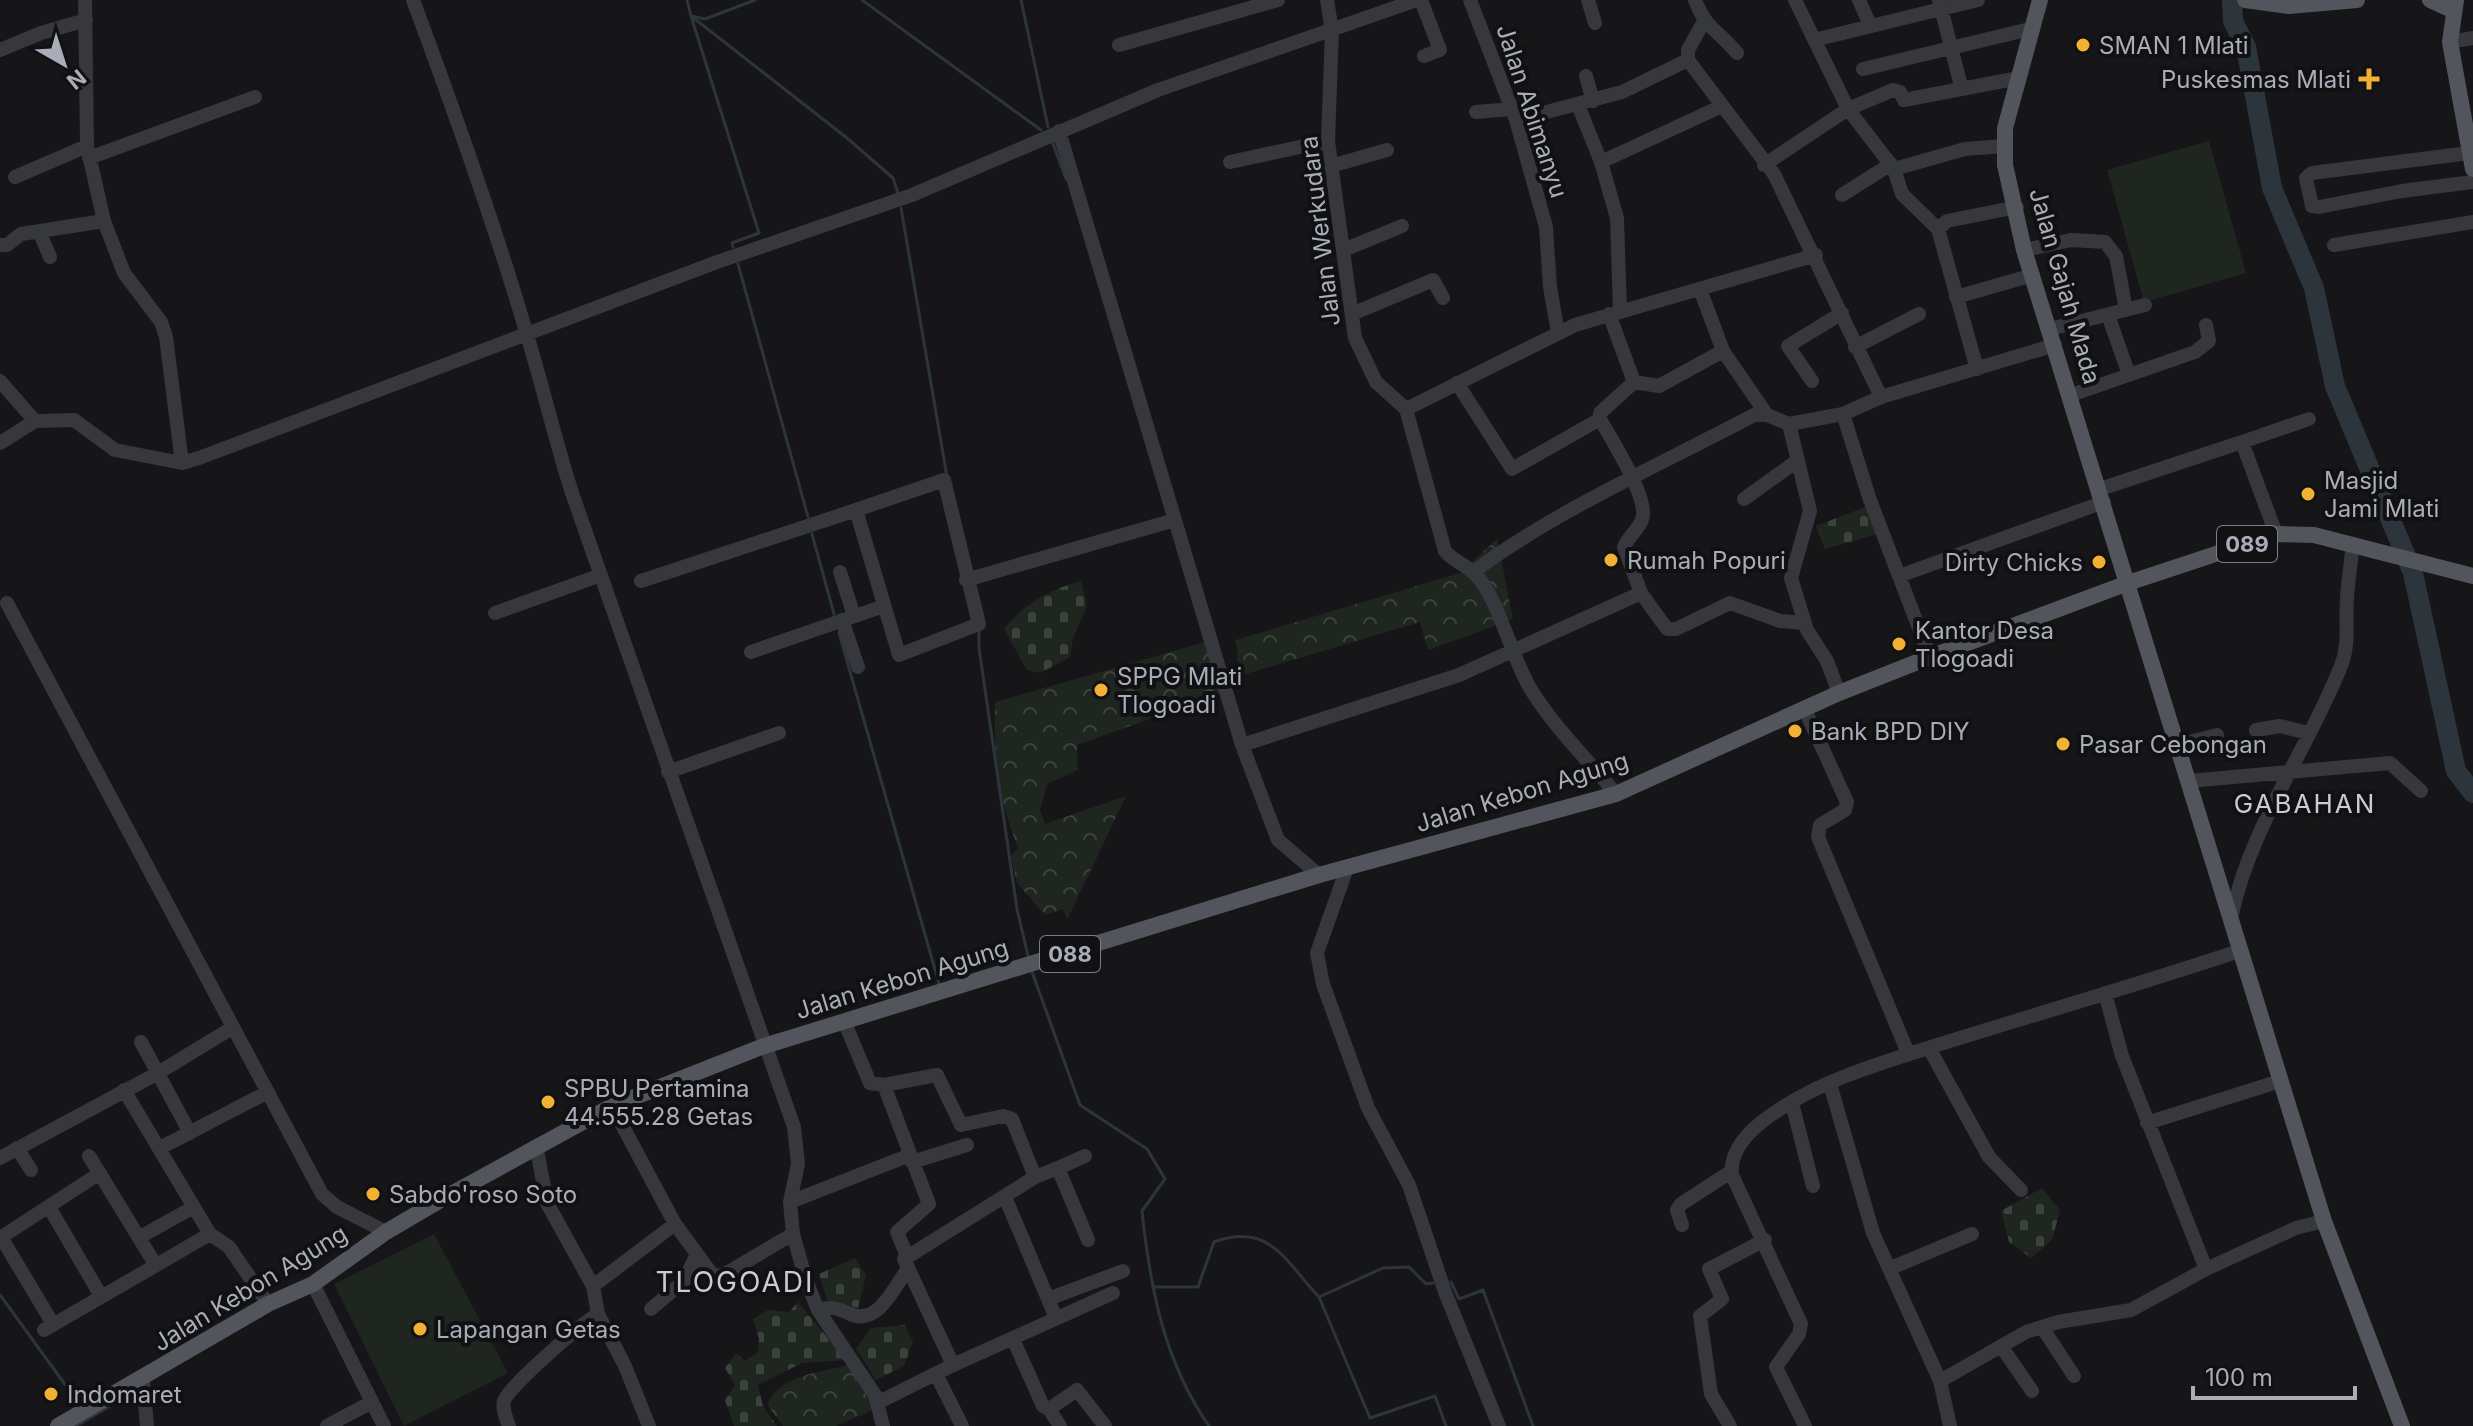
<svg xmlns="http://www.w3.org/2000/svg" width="2473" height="1426" viewBox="0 0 2473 1426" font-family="Inter,sans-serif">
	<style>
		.forest { fill: url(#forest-crowns) }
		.cemetery { fill: url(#cemetery-stones) }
		.pitch { fill: #1e261f }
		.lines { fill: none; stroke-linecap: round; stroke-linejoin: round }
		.stream { stroke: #2c353c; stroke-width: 3 }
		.river { stroke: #2c353c; stroke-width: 20 }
		.minor { stroke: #37383d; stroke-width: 14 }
		.major { stroke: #53555c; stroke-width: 16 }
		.poi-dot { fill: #f2b134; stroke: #111113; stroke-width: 3 }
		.labels { text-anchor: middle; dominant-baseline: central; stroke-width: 8; stroke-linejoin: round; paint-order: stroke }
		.shield { fill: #111113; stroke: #7b7e86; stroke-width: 2 }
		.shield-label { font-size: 22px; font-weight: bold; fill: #a8adb8 }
		.poi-label { font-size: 24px; fill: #a8adb8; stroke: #111113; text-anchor: start }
		.street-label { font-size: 24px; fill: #a8adb8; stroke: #111113 }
		.neighbourhood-label { font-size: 26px; letter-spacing: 2px; fill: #c9ccd4; stroke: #111113 }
		.quarter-label { font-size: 28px; letter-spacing: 2px; fill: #c9ccd4; stroke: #111113 }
	</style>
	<defs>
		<pattern id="forest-crowns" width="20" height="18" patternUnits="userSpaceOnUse" patternTransform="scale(2)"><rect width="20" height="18" fill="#1e261f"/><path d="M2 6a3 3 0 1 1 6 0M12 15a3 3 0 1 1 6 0" fill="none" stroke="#3c433d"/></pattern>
		<pattern id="cemetery-stones" width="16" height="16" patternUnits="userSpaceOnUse" patternTransform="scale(2)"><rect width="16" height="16" fill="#1e261f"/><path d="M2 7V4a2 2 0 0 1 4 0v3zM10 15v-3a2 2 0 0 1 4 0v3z" fill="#3c433d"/></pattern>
	</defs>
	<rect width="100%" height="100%" fill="#161618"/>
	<path class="forest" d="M1497 539 1513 619 1428 650 1420 622 1239 676 1236 640 1460 573Z
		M1209 641 1222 693 1077 745 1078 770 1047 784 1040 810 1045 824 1126 796 1067 920 1063 909 1045 915 1017 883 1011 856 1018 848C997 793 994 762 995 702Z
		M850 1365 870 1394 873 1410 836 1426H783L768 1406C774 1376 825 1371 850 1365Z"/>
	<path class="cemetery" d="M1868 506 1878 534 1825 549 1816 526Z
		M1081 581 1087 606 1073 638 1070 657 1040 673 1027 670 1004 629C1025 603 1049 590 1081 581Z
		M2042 1188 2060 1210 2052 1240 2031 1258 2009 1242 2001 1211Z
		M855 1258 866 1275 858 1308 827 1300 819 1274Z
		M798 1302 846 1360 802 1363 758 1385 763 1406 777 1426H734L725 1400 735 1385 725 1368 736 1353 745 1361 758 1352 759 1339 753 1319 768 1310 789 1312Z
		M905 1325 913 1342 904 1366 876 1380 856 1349 871 1328Z"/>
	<path class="pitch" d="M2209 141 2246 273 2144 302 2107 170Z
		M434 1234 508 1373 404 1426 334 1284Z"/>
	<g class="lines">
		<path class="stream" d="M687 0 691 16 847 138 893 178 899 196
			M862 0 1041 130
			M1021 0 1048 127
			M1052 141 1066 179
			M901 208 947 477
			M733 247 732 243 759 233 691 16 705 19 755 0
			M738 264 808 517
			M812 534 834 614
			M979 629V648L1017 909 1029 960
			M839 633 940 987
			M1031 969 1080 1105 1147 1149 1165 1179 1142 1211C1150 1287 1164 1362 1209 1426
			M1451 1282 1459 1299 1483 1290 1533 1426
			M1153 1287H1198L1214 1242C1271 1221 1287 1264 1319 1297L1383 1268 1409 1267 1426 1284 1433 1283
			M0 1295 80 1405
			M1319 1297 1370 1418 1435 1396 1446 1426
			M76 1426 137 1390"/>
		<path class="river" d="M2232 0 2233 21 2246 47 2272 188 2314 288 2335 386 2413 573 2456 771 2473 793"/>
		<path class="minor" d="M85 0 87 146 104 221 124 273 161 322 166 337 182 463
			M413 0C454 110 494 222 527 335 543 387 555 440 572 493L794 1127 798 1164 790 1202 793 1234 806 1280 818 1310 875 1395 883 1426
			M1327 0 1332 31 1328 141 1355 338 1376 382 1406 409
			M1421 0 1440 50 1424 56
			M1470 0 1516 120 1546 227 1550 287 1558 333
			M1588 0 1595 23
			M1695 0C1705 28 1719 31 1737 53
			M1795 0 1848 109 1894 169 1965 149 2004 146
			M1859 0 1870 25
			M1939 0 1961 86
			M1814 40 1978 0
			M2450 42 2473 38
			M1119 45 1278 0
			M0 50 41 33 86 20
			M1688 60 1774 174 1881 397 1843 414 1789 424
			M1863 69 2030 29
			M1586 76 1593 101
			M1578 105 1601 162 1617 218 1620 311
			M1476 112 1512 109
			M1516 120 1622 92 1688 60V50L1703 23
			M1059 131 1242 745 1278 840 1319 875
			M2469 153 2312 173 2306 178 2312 206 2319 207 2402 191 2473 182
			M89 158 255 97
			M1230 162 1328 141
			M1601 162 1722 106
			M1764 165 1848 109 1893 90 1900 92 1904 100 2019 78
			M1331 166 1387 150
			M1894 169 1902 194 1938 229
			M15 177 87 146
			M1842 195 1891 164
			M39 231 50 257
			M0 245H7L21 234 104 221
			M2334 245 2473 222
			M1346 249 1402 226
			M2024 250 2071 240 2105 242 2116 256 2126 310
			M1700 289 1723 351 1767 415
			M1956 297 2033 275
			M1352 314 1433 280 1443 298
			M1609 314 1634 382 1600 413V419C1611 439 1650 499 1642 520 1638 530 1628 537 1624 547L1641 593 1667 629H1676L1730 603 1780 621 1805 623
			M2108 315 2129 375
			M2050 329 2145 305
			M1855 347 1919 314
			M1977 369 1938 229 1947 221 2017 207
			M0 381 35 421
			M1812 381 1788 346 1842 313
			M1634 382 1659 386 1723 351
			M1457 383 1512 469 1600 419
			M2071 395 2195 352 2209 341 2206 325
			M1881 397 2055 345
			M1406 409 1445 551C1454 562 1465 564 1474 573 1498 596 1511 656 1530 688 1553 726 1588 760 1616 794
			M1406 409 1575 325 1816 255
			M1843 414 1870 500 1930 657
			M2242 442 2309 419
			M0 443 35 421 74 420 115 450 182 463 199 458 717 262 912 195 1158 90 1417 0
			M944 480 979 624 899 655 856 510Z
			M2100 489 2242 442 2276 534
			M1744 499 1797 461
			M840 572 854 616
			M1473 572C1558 509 1660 465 1754 415H1767L1789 424 1810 511 1791 578 1807 630 1827 661 1839 693
			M1899 576 2104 502
			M966 580 1175 520
			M641 581 856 510
			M7 603 322 1194 337 1207 386 1232
			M495 613 601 575
			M842 620 858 667
			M751 652 884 606
			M1804 708 1847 802 1845 810 1820 825 1818 837 1908 1053
			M2256 730 2280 726 2308 733
			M1242 745 1459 675 1641 593
			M2178 745 2217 735
			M668 772 779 733
			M2189 781 2390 763 2421 791
			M1347 868 1317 953 1323 984 1368 1108 1409 1185 1445 1292 1499 1426
			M2231 918C2250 827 2307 751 2341 666 2350 643 2345 622 2347 599 2348 581 2351 562 2353 544
			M2105 993 2122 1056 2206 1269
			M844 1021 870 1083 884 1085 937 1075 961 1125 1003 1116 1012 1119 1035 1177 904 1259 953 1365 877 1403
			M141 1042 190 1133
			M1929 1048 1989 1157 2021 1190
			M1830 1084 1873 1233 1940 1381 1950 1426
			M884 1085 929 1204 897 1232 907 1256
			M124 1090 210 1234 229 1247 268 1304
			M1792 1103 1813 1186
			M612 1106 675 1224 711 1273 717 1276 725 1274 793 1234
			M2147 1123 2280 1081
			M17 1148 31 1170
			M160 1148 268 1092
			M89 1156 155 1264
			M0 1158 158 1073 232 1028
			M912 1162 967 1145
			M1058 1168 1085 1156
			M1035 1177 1058 1168 1088 1240
			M1005 1197 1056 1318
			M790 1202 910 1155
			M49 1207 101 1296
			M1682 1225 1677 1210 1681 1204 1732 1171
			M1 1237 53 1324
			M140 1237 192 1208
			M0 1238 100 1173
			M1891 1268 1972 1234
			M313 1284 384 1426
			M593 1286 675 1224
			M1048 1299 1123 1271
			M651 1309 684 1281 696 1256
			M818 1310C830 1306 837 1308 848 1313 877 1328 893 1289 907 1270
			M598 1314 625 1366 649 1426
			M2042 1327 2074 1376
			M44 1330 210 1234
			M1013 1339 1043 1406 1049 1409 1077 1390 1105 1426
			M2001 1346 2032 1391
			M953 1365 1113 1293
			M936 1374 962 1426
			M143 1380 147 1426
			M1940 1381 2026 1332 2058 1322 2131 1310 2206 1269 2296 1228 2324 1221
			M1049 1409 1060 1426
			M327 1426 372 1402
			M509 1426C506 1418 502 1409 504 1401 508 1387 582 1323 598 1314L593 1286 547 1203 537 1150
			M1730 1426 1711 1394 1700 1316 1722 1299 1709 1269 1765 1240
			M1805 1426 1776 1367 1799 1334 1801 1324 1732 1175C1729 1149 1753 1127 1774 1113 1820 1081 1878 1064 1931 1047 2033 1015 2137 985 2239 951"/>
		<path class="major" d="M2040 0 2005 128V165L2024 250 2324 1221 2402 1426
			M2245 0 2289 6 2357 0
			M2430 0 2452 10
			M2456 0 2450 42 2473 169
			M58 1426 268 1304 313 1284 386 1232 442 1199 612 1106 764 1046 1319 875 1616 794 1839 693 1930 657 2128 583 2276 534 2314 535 2473 576"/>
	</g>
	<g class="poi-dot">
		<circle cx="2083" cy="45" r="8"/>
		<path d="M2365 67h8v8h8v8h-8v8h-8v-8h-8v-8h8z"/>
		<circle cx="2308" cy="494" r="8"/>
		<circle cx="1611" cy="560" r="8"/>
		<circle cx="2099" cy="562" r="8"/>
		<circle cx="1899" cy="644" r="8"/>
		<circle cx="1101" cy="690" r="8"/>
		<circle cx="1795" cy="731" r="8"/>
		<circle cx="2063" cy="744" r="8"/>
		<circle cx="548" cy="1102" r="8"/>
		<circle cx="373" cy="1194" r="8"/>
		<circle cx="420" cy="1329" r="8"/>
		<circle cx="51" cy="1394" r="8"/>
	</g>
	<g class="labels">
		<g class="shield">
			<rect x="2217" y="526" width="60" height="36" rx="6"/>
			<rect x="1040" y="936" width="60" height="36" rx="6"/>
		</g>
		<g class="shield-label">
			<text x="2247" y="544">089</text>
			<text x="1070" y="954">088</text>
		</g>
		<g class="poi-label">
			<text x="2099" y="45">SMAN 1 Mlati</text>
			<text x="2351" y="79" text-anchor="end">Puskesmas Mlati</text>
			<text x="2324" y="480">Masjid<tspan x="2324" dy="28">Jami Mlati</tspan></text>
			<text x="1627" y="560">Rumah Popuri</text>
			<text x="2083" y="562" text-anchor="end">Dirty Chicks</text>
			<text x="1915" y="630">Kantor Desa<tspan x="1915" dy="28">Tlogoadi</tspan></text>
			<text x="1117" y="676">SPPG Mlati<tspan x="1117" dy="28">Tlogoadi</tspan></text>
			<text x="1811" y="731">Bank BPD DIY</text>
			<text x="2079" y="744">Pasar Cebongan</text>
			<text x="564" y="1088">SPBU Pertamina<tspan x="564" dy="28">44.555.28 Getas</tspan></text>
			<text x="389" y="1194">Sabdo'roso Soto</text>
			<text x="436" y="1329">Lapangan Getas</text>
			<text x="67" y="1394">Indomaret</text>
		</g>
		<g class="street-label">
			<text transform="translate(1532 111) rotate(72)">Jalan Abimanyu</text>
			<text transform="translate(1320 231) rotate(-97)">Jalan Werkudara</text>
			<text transform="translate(2065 286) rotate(74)">Jalan Gajah Mada</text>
			<text transform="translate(1522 792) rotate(-17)">Jalan Kebon Agung</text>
			<text transform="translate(902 979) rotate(-17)">Jalan Kebon Agung</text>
			<text transform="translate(250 1288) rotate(-31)">Jalan Kebon Agung</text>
		</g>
		<g class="neighbourhood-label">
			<text x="2305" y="803">GABAHAN</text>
		</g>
		<g class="quarter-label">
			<text x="735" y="1282">TLOGOADI</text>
		</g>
	</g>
	<g transform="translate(64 64) rotate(141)" stroke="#111113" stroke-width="6" paint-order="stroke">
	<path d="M0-6L14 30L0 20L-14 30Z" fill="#a8adb8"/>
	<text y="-12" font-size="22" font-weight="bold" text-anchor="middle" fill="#a8adb8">N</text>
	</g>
	<path d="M2193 1386v12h162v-12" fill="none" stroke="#a8adb8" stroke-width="4"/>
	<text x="2205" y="1386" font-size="24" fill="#a8adb8" stroke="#111113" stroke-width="6" paint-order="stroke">100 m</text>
</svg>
